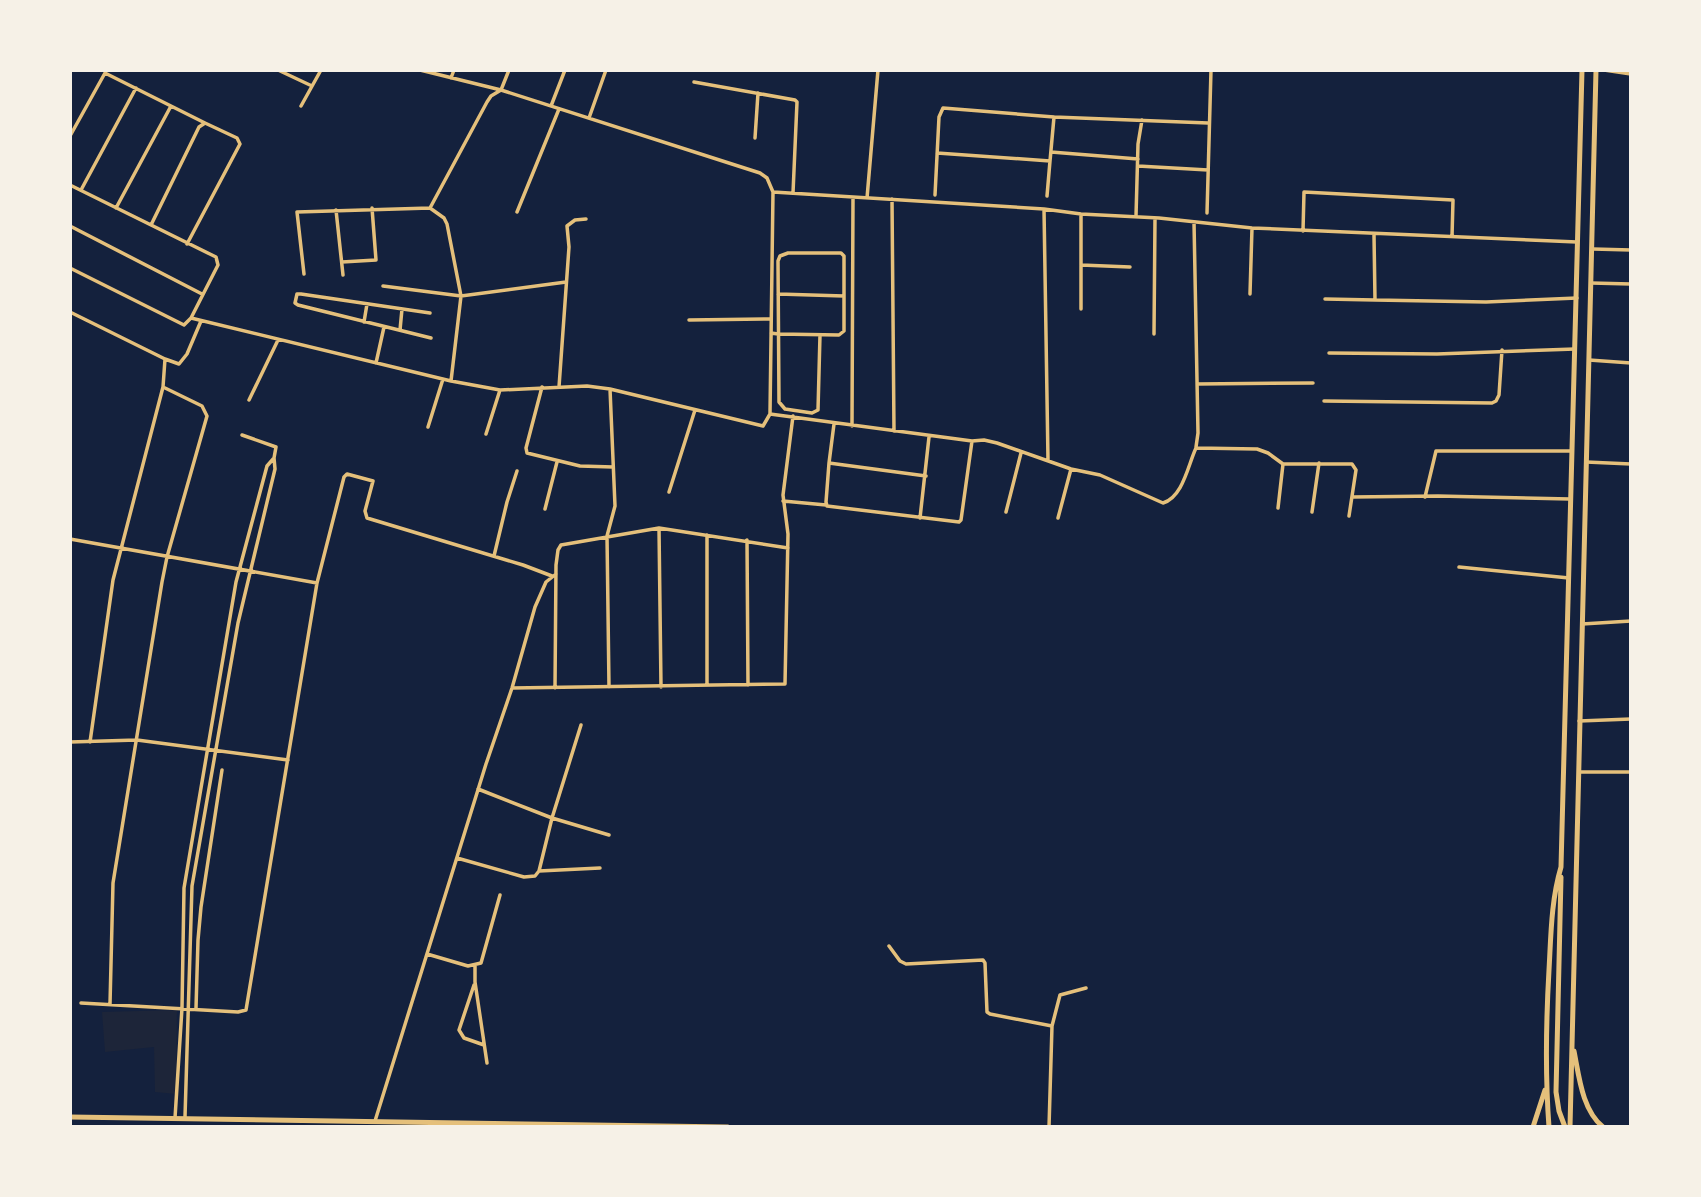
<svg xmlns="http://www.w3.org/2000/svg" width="1701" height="1197" viewBox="0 0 1701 1197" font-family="Arial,sans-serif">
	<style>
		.green { fill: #1d2539 }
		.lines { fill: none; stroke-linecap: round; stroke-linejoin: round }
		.minor { stroke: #e5c07b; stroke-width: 3.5 }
		.primary { stroke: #e5c07b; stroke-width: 5 }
	</style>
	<rect width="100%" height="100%" fill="#14213d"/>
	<path class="green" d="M177 1010 176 1094 155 1092 154 1047 105 1052 102 1012Z"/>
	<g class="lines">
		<path class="minor" d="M278 70 312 86
			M1604 70 1631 74
			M451 78 454 70
			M694 82 795 100 797 102 793 193
			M501 90 509 70
			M301 106 321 70
			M551 106 565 70
			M589 118 606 70
			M70 136 105 73 205 123 199 127 151 225
			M755 138 758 93
			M1051 152 1138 159
			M937 153 1050 161 1054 117
			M1138 166 1208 170
			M70 185 216 257 218 265 191 318
			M81 190 136 88
			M773 192 1044 209 1081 214 1159 218 1252 228 1577 242
			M935 195 939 117 943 108 1054 117 1208 123
			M1047 196 1050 161
			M867 198 878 70
			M892 199 894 431
			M116 208 171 106
			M1044 209 1048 460
			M336 210 343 275
			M517 212 559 109
			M1207 213 1211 70
			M1136 216 1138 144 1142 120
			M1194 222 1198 433 1196 447
			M70 226 202 294
			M1303 231 1304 192 1453 200 1452 237
			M1374 235 1375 300 1486 302 1577 298
			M187 244 240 144 237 138 205 123
			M1593 249 1631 250
			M342 262 376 260 372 208
			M1081 265 1130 267
			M70 268 184 325 191 318 451 381 500 390 587 386 610 389 763 426 770 414 773 192 767 178 760 173 501 90 420 70
			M304 274 297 212 430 208
			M1591 283 1631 284
			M383 286 461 296 566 282
			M778 294 844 296
			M1250 294 1252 228
			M1325 299 1375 300
			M1081 309V214
			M70 312 165 359
			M430 313 301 294H297L295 303 298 305 431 338
			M689 320 771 319
			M364 322 367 304
			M400 330 402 309
			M771 333 778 334 839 335 844 331V256L841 253H788L780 256 778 261 779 402 785 409 812 413 818 410 820 335
			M1154 334 1155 218
			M1329 353 1437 354 1575 349
			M1589 360 1631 363
			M376 363 384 327
			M451 381 461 296 447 224 444 218 430 208 487 102 491 96 501 90
			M1197 384 1313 383
			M542 387 526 448 527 453 580 466 613 467
			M559 387 569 247 567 226 575 220 586 219
			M249 400 278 340
			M1324 401 1492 403 1496 401 1499 395 1502 350
			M770 414 972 441 961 520 959 522 827 506 826 502 829 463
			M834 424 829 463 926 476
			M852 426 853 198
			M428 427 443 379
			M486 434 500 390
			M972 441 984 440 997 443 1071 469 1100 475 1163 503C1183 497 1188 465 1196 448L1257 449 1268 453 1283 464H1352L1356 470 1349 516
			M1586 462 1631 464
			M669 492 695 410
			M1352 497 1438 496 1570 499
			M1425 497 1436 451H1572
			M783 501 826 505
			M1278 508 1283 464
			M545 509 557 462
			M1006 512 1021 453
			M1312 512 1319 463
			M920 518 929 437
			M1058 518 1071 469
			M659 528 661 687
			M70 539 317 583
			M747 540 748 685
			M494 556 507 502 517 471
			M1459 567 1569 578
			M1582 624 1631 621
			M707 685V535
			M609 687 607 536 615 506 610 389
			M512 688 785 684 788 534 783 495 793 416
			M555 688 556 565 558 550 561 545 659 528 788 548
			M1579 721 1631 719
			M70 742 137 740 288 760
			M90 742 113 580 163 387 165 359 179 364 187 354 201 321
			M1580 772H1631
			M478 789 552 818 609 835
			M457 858 524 877 535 876 539 871 600 868
			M539 871 552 818 581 725
			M889 946 900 961 906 964 983 960 985 963 987 1012 990 1014 1052 1026 1049 1127
			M427 954 468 966 481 963 500 895
			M475 966V982L487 1063
			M474 985 459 1030 464 1038 484 1045
			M81 1003 238 1012 246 1010 317 583 344 477 347 474 373 481 365 511 367 518 523 565 552 576
			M110 1004 113 883 162 582 167 557 207 416 202 406 163 387
			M196 1008 198 940 201 907 222 770
			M1052 1026 1060 995 1086 988
			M185 1117 192 886 238 623 275 469 274 458 276 447 242 435
			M175 1118 182 1008 184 888 236 582 267 466 274 458
			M375 1121 486 764 512 688 535 607 546 582 556 574"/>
		<path class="primary" d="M1561 877 1556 1092 1559 1111 1565 1127
			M1574 1051C1579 1076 1582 1110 1603 1127
			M70 1117 728 1127
			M1533 1127 1545 1090
			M1549 1127C1545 1074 1546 1022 1549 970 1551 935 1551 901 1561 867L1582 70
			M1570 1127 1596 70"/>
	</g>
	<rect width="1701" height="1197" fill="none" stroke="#f6f1e7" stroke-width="144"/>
</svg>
